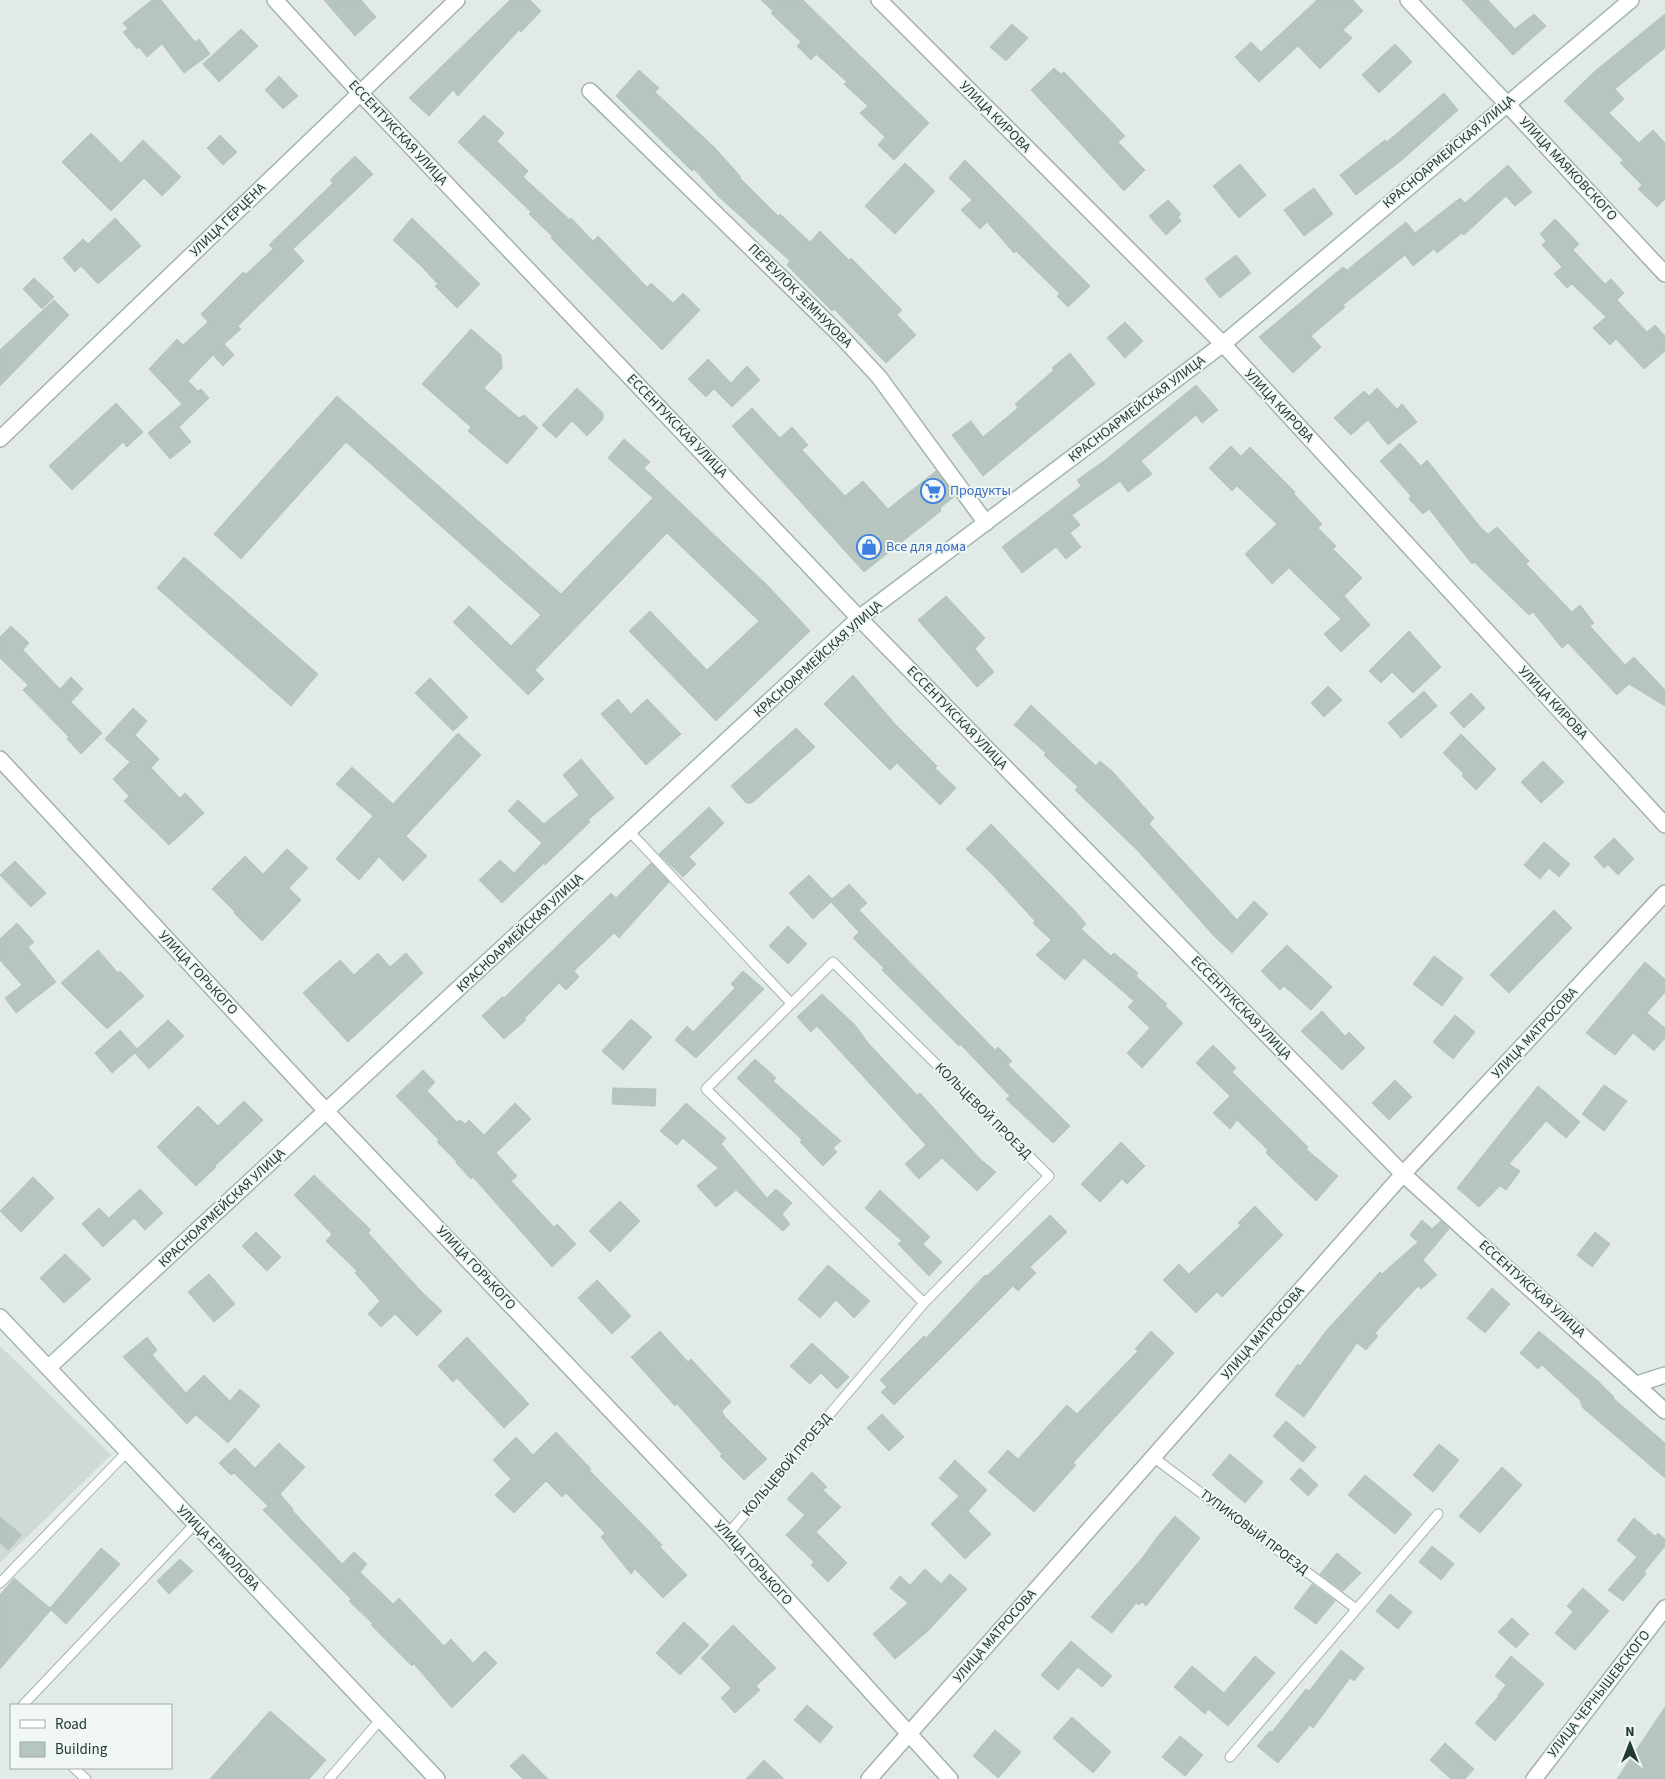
<svg xmlns="http://www.w3.org/2000/svg" width="1665" height="1779" viewBox="0 0 1665 1779" font-family="'Source Sans 3',sans-serif">
	<style>
		.built { fill: #cfdad5 }
		.building { fill: #b6c5bf; stroke: #b3c4bd }
		.lines { fill: none; stroke-linecap: round; stroke-linejoin: round }
		.lane-casing { stroke: #a4b2ad; stroke-width: 11 }
		.street-casing { stroke: #a4b2ad; stroke-width: 18 }
		.secondary-casing { stroke: #a0b6ae; stroke-width: 18 }
		.lane { stroke: #fff; stroke-width: 9 }
		.street { stroke: #fff; stroke-width: 15 }
		.secondary { stroke: #fff; stroke-width: 15 }
		.labels { text-anchor: middle; dominant-baseline: central; stroke-width: 4; stroke-linejoin: round; paint-order: stroke }
		.street-label { font-size: 14px; fill: #223a34; stroke: #f1f7f4 }
		.shop-label { font-size: 14px; fill: #366cbe; stroke: #f1f7f4; text-anchor: start }
	</style>
	<rect width="100%" height="100%" fill="#e1eae6"/>
	<path class="built" d="M0 1346 111 1455 0 1563Z"/>
	<path class="building" d="M152 0H161L195 42 199 39 210 54 184 73 162 44 147 57 139 47 137 49 123 32 128 29 123 23Z
		M324 0H361L376 17 355 36Z
		M510 0H530L541 11 521 32 519 30 458 96 453 90 429 116 409 98Z
		M761 0H803L929 123 894 160 878 145 885 137 860 113 868 106 844 84 847 82 816 54 811 60 797 46 801 42 771 13 773 11Z
		M1317 0H1353L1363 11 1343 30 1352 38 1320 69 1298 46 1259 82 1235 57 1251 42 1261 52Z
		M1462 0H1488L1515 29 1534 14 1546 26 1513 55Z
		M1665 14V48L1615 89 1624 99 1609 113 1639 143 1653 130 1665 143V199L1657 207 1638 189 1642 185 1620 163 1623 160 1564 101 1595 71Z
		M1012 24 1028 38 1006 61 990 47Z
		M241 29 258 46 219 82 203 64Z
		M1395 44 1412 62 1379 93 1362 75Z
		M1054 68 1061 74 1064 72 1125 136 1118 142 1145 170 1124 191 1031 90Z
		M639 70 659 88 655 92 715 148 741 177 740 178 778 216 780 214 810 242 820 231 849 260 851 258 902 310 897 315 916 335 886 363 834 309 832 311 787 265 790 261 719 197 694 169 692 171 616 96Z
		M279 76 298 96 283 109 265 90Z
		M1444 93 1458 110 1402 160 1356 195 1340 175 1385 140 1387 142Z
		M484 115 504 133 497 141 528 171 523 177 570 220 571 218 593 241 598 236 647 287 651 283 673 303 683 293 700 310 662 350 551 238 553 237 529 214 531 212 458 142Z
		M91 133 121 163 143 140 181 177 162 196 144 178 111 211 62 162Z
		M220 135 237 152 223 165 207 148Z
		M355 156 373 174 293 249 304 261 238 326 241 329 224 344 234 355 223 366 213 355 188 381 198 391 201 389 209 398 179 427 191 442 170 459 148 433 182 404 149 369 177 339 183 345 208 322 201 314 243 272 246 274 273 249 269 245 333 183 330 180Z
		M965 160 1090 286 1068 307 1057 296 1060 294 1016 251 1014 253 987 222 980 229 961 210 972 200 949 178Z
		M905 163 935 191 895 234 865 206Z
		M1240 164 1266 195 1239 218 1213 186Z
		M1508 165 1532 192 1515 206 1506 196 1464 235 1462 233 1437 253 1434 249 1413 266 1405 255 1343 305 1345 307 1311 336 1321 347 1293 373 1259 337 1343 267 1347 270 1406 222 1415 233 1460 198 1465 203Z
		M1314 188 1333 214 1304 236 1284 210Z
		M1168 200 1181 214 1178 217 1181 221 1166 235 1149 216Z
		M115 218 141 246 98 284 81 266 75 272 63 258 83 239 88 244Z
		M412 218 480 284 457 308 435 286 438 284 421 266 393 240Z
		M1555 219 1579 244 1573 250 1605 284 1611 279 1624 293 1617 300 1647 332 1655 325 1665 336V351L1644 369 1616 339 1610 345 1593 328 1606 317 1572 284 1567 288 1554 274 1562 267 1542 245 1546 241 1540 234Z
		M1236 255 1251 273 1220 298 1205 279Z
		M34 278 54 297 42 309 23 289Z
		M54 300 69 315 0 386V350Z
		M1125 322 1143 341 1125 358 1107 338Z
		M471 329 501 355 502 368 484 388 519 418 524 415 538 428 507 464 468 431 471 427 422 384Z
		M1070 353 1095 384 983 476 952 435 971 421 983 437 1018 408 1015 404 1054 370 1052 368Z
		M708 359 731 383 747 366 760 380 732 407 714 389 706 397 688 379Z
		M1196 385 1218 410 1202 423 1196 415 1141 461 1152 474 1128 492 1120 481 1072 515 1080 525 1070 533 1081 547 1066 559 1056 547 1022 573 1002 547 1081 486 1077 480 1104 461Z
		M577 388 603 413V419L587 436 572 421 556 438 542 425Z
		M1377 388 1397 409 1402 404 1417 422 1388 445 1368 420 1351 435 1334 418 1364 391 1369 396Z
		M337 396 561 594 653 498 608 458 624 439 650 462 644 468 767 585 810 631 716 721 629 631 650 611 707 670 759 621 667 533 535 670 544 679 528 695 453 622 469 606 511 646 541 615 346 442 241 559 214 534Z
		M116 403 143 432 127 447 123 442 72 490 49 466Z
		M752 408 780 438 792 427 808 445 802 450 845 496 863 481 888 509 936 471 955 496 940 508 941 511 864 572 732 426Z
		M1400 443 1421 466 1427 460 1481 528 1488 534 1497 527 1529 561 1526 564 1572 612 1580 605 1594 623 1590 626 1625 665 1634 657 1665 690V706L1629 684 1617 695 1568 643 1562 648 1533 612 1529 615 1474 562 1472 564 1429 509 1423 514 1409 499 1411 496 1380 461Z
		M1231 446 1241 456 1250 447 1295 492 1294 494 1322 524 1318 528 1336 546 1333 549 1362 578 1344 596 1370 625 1341 652 1324 634 1341 619 1289 568 1272 584 1245 554 1277 524 1237 486 1232 491 1209 468Z
		M184 557 318 674 291 706 157 588Z
		M946 596 985 638 975 649 994 672 977 687 918 620Z
		M11 626 29 643 23 650 60 689 71 677 83 689 71 702 102 733 81 754 67 739 69 737 23 690 28 685 0 658V637Z
		M1409 631 1441 667 1413 693 1392 672 1381 683 1369 671Z
		M853 675 895 724 937 766 935 768 956 788 940 805 897 763 890 770 824 704Z
		M430 678 468 717 453 731 415 693Z
		M1328 686 1342 700 1324 717 1311 703Z
		M1424 691 1437 706 1401 738 1388 723Z
		M1471 693 1485 708 1464 728 1450 713Z
		M618 699 631 714 647 699 681 734 646 765 601 714Z
		M1031 705 1096 766 1100 761 1112 771 1154 818 1149 824 1237 920 1254 901 1268 914 1232 953 1214 936 1138 851 1075 790 1078 787 1044 755 1046 753 1014 725Z
		M133 708 147 721 135 735 159 759 151 768 180 798 185 793 204 813 169 845 124 801 129 796 113 779 130 762 105 739Z
		M796 728 815 747 752 803H746L731 786Z
		M458 733 481 755 406 836 427 856 403 881 379 857 359 880 336 859 373 816 336 784 352 767 393 804Z
		M1461 734 1496 769 1476 790 1462 776 1464 774 1443 753Z
		M581 759 614 798 588 820 590 822 545 865 544 863 502 903 479 880 500 860 514 873 542 843 508 811 518 800 544 824 579 795 563 775Z
		M1543 761 1564 782 1541 803 1521 782Z
		M709 807 724 823 689 857 696 864 683 877 659 854Z
		M991 824 1075 911 1086 924 1081 929 1111 956 1114 953 1138 973 1136 976 1167 1004 1165 1006 1183 1023 1142 1068 1127 1053 1150 1028 1128 1007 1134 1001 1084 958 1065 980 1036 955 1051 940 1033 923 1035 921 992 874 966 849Z
		M1614 838 1634 859 1618 875 1608 865 1604 868 1594 857Z
		M1544 842 1570 864 1559 877 1549 868 1540 879 1524 865Z
		M287 849 308 868 289 888 301 900 262 941 234 913 235 912 212 889 245 856 263 874Z
		M15 861 46 893 31 907 0 875Z
		M651 863 669 882 619 938 614 933 574 971 579 977 566 990 559 983 524 1019 526 1020 504 1039 482 1016 502 997 504 998 611 893 616 898Z
		M809 875 832 899 849 884 867 903 859 910 995 1050 998 1047 1012 1061 1008 1065 1070 1126 1053 1143 1006 1099 1010 1096 960 1044 959 1046 882 970 884 968 853 938 859 932 831 902 813 919 789 893Z
		M1554 910 1572 928 1509 993 1490 975Z
		M17 923 34 942 28 947 56 982 16 1013 5 998 22 985 0 960V939Z
		M788 926 807 944 788 964 769 946Z
		M1287 945 1332 987 1311 1010 1284 986 1280 990 1261 971Z
		M98 950 118 973 120 971 144 996 107 1029 61 983Z
		M378 953 390 967 406 953 423 973 348 1042 303 993 340 960 354 975Z
		M1434 956 1463 978 1442 1006 1413 984Z
		M1645 962 1665 979V992L1647 1013 1665 1028V1038L1654 1051 1633 1033 1615 1055 1586 1033Z
		M743 971 764 989 696 1058 675 1040 687 1026 693 1032 735 988 731 984Z
		M822 994 855 1025 869 1044 917 1095 920 1093 980 1159 996 1172 977 1191 942 1158 919 1179 905 1164 926 1145 817 1026 811 1032 797 1017Z
		M1322 1011 1345 1036 1349 1032 1365 1048 1342 1070 1301 1031Z
		M1455 1015 1475 1032 1453 1059 1433 1042Z
		M631 1019 652 1037 623 1070 602 1051Z
		M168 1020 184 1036 149 1069 135 1053 112 1073 95 1053 120 1030 137 1049Z
		M1213 1045 1236 1068 1232 1072 1308 1147 1306 1149 1338 1176 1316 1201 1266 1153 1268 1150 1237 1120 1230 1129 1213 1113 1230 1096 1196 1063Z
		M755 1059 776 1078 773 1081 841 1141 833 1148 837 1152 823 1166 800 1142 802 1140 737 1078Z
		M423 1070 435 1082 427 1091 457 1122 460 1120 465 1124 469 1120 484 1135 515 1103 531 1119 496 1153 517 1176 511 1181 554 1227 557 1224 576 1244 552 1267 473 1177 471 1179 456 1163 457 1162 437 1142 439 1140 396 1096Z
		M1395 1080 1412 1097 1389 1120 1372 1103Z
		M1604 1085 1627 1101 1604 1131 1582 1114Z
		M1538 1086 1580 1122 1566 1138 1546 1121 1509 1164 1520 1171 1506 1190 1500 1186 1479 1207 1457 1188Z
		M613 1088 656 1089 655 1106 612 1104Z
		M244 1101 263 1120 215 1166 216 1167 196 1186 157 1147 198 1106 218 1126Z
		M686 1103 726 1138 721 1144 767 1198 776 1189 792 1203 782 1214 790 1224 783 1231 736 1190 716 1207 697 1186 718 1168 683 1138 677 1145 660 1131Z
		M1121 1142 1145 1166 1127 1184 1122 1179 1100 1202 1081 1184Z
		M314 1175 371 1230 368 1233 421 1291 442 1311 417 1336 395 1314 381 1327 368 1314 380 1301 355 1273 357 1271 326 1241 332 1234 294 1195Z
		M33 1177 54 1198 21 1232 0 1211Z
		M140 1189 163 1213 145 1230 134 1218 103 1247 82 1224 99 1208 109 1218Z
		M880 1190 930 1237 923 1244 942 1262 929 1276 898 1244 902 1241 865 1208Z
		M620 1201 640 1221 610 1252 589 1231Z
		M1255 1206 1283 1235 1222 1297 1217 1292 1196 1313 1163 1280 1179 1264 1189 1274 1241 1225 1238 1223Z
		M1050 1215 1067 1232 1030 1267 1036 1273 1018 1291 1013 1286 894 1405 881 1392 887 1387 880 1380 924 1336 926 1338 985 1275 987 1276Z
		M1422 1220 1432 1229 1441 1221 1449 1229 1423 1260 1437 1275 1421 1289 1418 1286 1375 1333 1378 1336 1366 1350 1357 1343 1304 1417 1275 1395 1298 1364 1300 1366 1326 1331 1380 1272 1382 1274 1418 1242 1410 1235Z
		M256 1232 281 1257 267 1271 242 1246Z
		M1595 1232 1610 1244 1592 1267 1577 1255Z
		M65 1254 91 1279 64 1303 40 1278Z
		M828 1265 870 1301 854 1318 836 1300 820 1318 798 1299Z
		M209 1274 235 1304 214 1322 188 1292Z
		M597 1280 631 1316 612 1334 578 1298Z
		M1492 1288 1510 1304 1485 1333 1467 1318Z
		M660 1331 688 1362 691 1359 731 1402 722 1411 724 1416 767 1459 744 1480 720 1456 722 1454 677 1404 675 1406 631 1357Z
		M1151 1331 1174 1353 1073 1463 1076 1465 1034 1512 988 1472 1008 1450 1018 1459 1067 1405 1077 1414 1138 1351 1135 1349Z
		M1539 1331 1598 1381 1614 1397 1613 1398 1665 1443V1478L1583 1408 1580 1400 1542 1365 1538 1369 1520 1353Z
		M147 1337 157 1350 152 1355 186 1393 204 1375 230 1401 240 1389 260 1406 228 1443 196 1415 187 1424 123 1357Z
		M467 1337 529 1404 504 1428 457 1378 453 1382 438 1366Z
		M812 1343 849 1377 837 1389 821 1373 810 1384 790 1366Z
		M882 1414 904 1437 889 1451 867 1428Z
		M1286 1421 1316 1447 1303 1462 1273 1436Z
		M556 1432 591 1469 589 1470 647 1529 662 1545 660 1547 687 1575 663 1598 635 1569 631 1574 601 1537 605 1533 566 1493 562 1497 546 1481 514 1513 495 1495 511 1479 493 1460 516 1437 533 1455Z
		M279 1443 305 1467 280 1494 293 1509 292 1510 342 1564 354 1552 367 1564 360 1572 393 1604 399 1598 444 1646 451 1639 473 1663 485 1651 497 1663 452 1708 414 1664 412 1666 371 1625 373 1624 349 1601 351 1599 263 1510 268 1506 234 1473 231 1475 219 1463 235 1448 255 1468Z
		M1439 1444 1459 1460 1433 1492 1413 1475Z
		M1230 1454 1263 1482 1245 1503 1212 1475Z
		M955 1460 987 1490 968 1511 991 1534 965 1559 931 1524 959 1496 939 1478Z
		M1502 1467 1522 1485 1480 1533 1459 1516Z
		M1300 1468 1318 1485 1308 1496 1290 1479Z
		M812 1472 827 1487 823 1490 841 1507 816 1532 847 1563 828 1582 811 1565 814 1562 786 1535 805 1515 787 1499Z
		M1365 1475 1412 1514 1395 1534 1348 1495Z
		M1175 1516 1200 1538 1146 1606 1142 1602 1139 1605 1136 1603 1112 1633 1091 1617 1143 1557 1157 1537Z
		M0 1517 22 1535 8 1550 0 1543Z
		M1634 1518 1655 1536 1658 1533 1665 1539V1546L1644 1572 1646 1574 1623 1601 1608 1590 1637 1557 1617 1540Z
		M1432 1546 1454 1564 1441 1580 1419 1562Z
		M101 1548 120 1564 66 1624 51 1610 0 1669V1595L14 1578 50 1608Z
		M1337 1553 1361 1573 1343 1591 1320 1574Z
		M180 1559 193 1571 169 1594 157 1581Z
		M925 1569 941 1584 950 1574 967 1589 928 1631 895 1659 873 1634 908 1603 890 1588 900 1576 910 1585Z
		M1312 1584 1335 1601 1316 1624 1294 1608Z
		M1583 1588 1609 1611 1575 1650 1555 1633 1573 1612 1567 1606Z
		M1390 1594 1412 1612 1398 1629 1376 1611Z
		M1512 1618 1529 1634 1516 1648 1498 1632Z
		M684 1622 709 1645 680 1675 656 1653Z
		M733 1625 776 1668 756 1686 760 1690 735 1713 721 1698 731 1688 701 1658Z
		M1071 1641 1112 1676 1102 1687 1078 1667 1058 1690 1041 1675Z
		M1341 1650 1364 1668 1354 1681 1350 1678 1313 1728 1310 1725 1278 1763 1257 1746 1270 1731 1272 1732 1306 1689 1309 1691Z
		M1255 1656 1275 1673 1228 1726 1208 1709 1205 1714 1174 1687 1192 1666 1224 1693Z
		M1511 1656 1544 1684 1495 1741 1475 1723 1499 1696 1498 1695 1506 1685 1495 1676Z
		M807 1705 833 1727 820 1743 794 1720Z
		M1665 1707V1779H1617Z
		M270 1711 326 1760 309 1779H210Z
		M1072 1717 1111 1752 1093 1773 1053 1738Z
		M995 1730 1021 1752 998 1778 973 1756Z
		M1180 1736 1203 1755 1185 1776 1162 1757Z
		M1445 1743 1474 1769 1465 1779H1451L1430 1760Z
		M523 1754 548 1779H523L510 1766Z
		M764 1760 784 1779H746Z"/>
	<g class="lines">
		<defs>
			<path id="lane" d="M629 831 791 1003
				M1153 1457 1355 1608
				M728 1534 924 1303 706 1089 833 962 1049 1176 924 1303
				M0 1583 127 1452
				M23 1705 195 1524
				M1230 1757 1438 1514
				M74 1768 86 1779
				M329 1779 381 1719"/>
			<path id="street" d="M275 0 360 93 859 618 1403 1174 1665 1411
				M879 0 1223 344 1665 825
				M590 91 840 335 879 377 986 523
				M1507 104 1665 274
				M0 439 457 0
				M0 759 327 1112 728 1534 950 1779
				M1637 1384 1665 1375
				M869 1779 1403 1174 1665 893
				M1534 1779 1665 1608"/>
			<path id="secondary" d="M1408 0 1507 104
				M0 1317 437 1779
				M48 1368 859 618 1223 344 1631 0"/>
		</defs>
		<use href="#lane" class="lane-casing"/>
		<use href="#street" class="street-casing"/>
		<use href="#secondary" class="secondary-casing"/>
		<use href="#lane" class="lane"/>
		<use href="#street" class="street"/>
		<use href="#secondary" class="secondary"/>
	</g>
	<defs>
		<symbol id="supermarket-ring" viewBox="-11 -11 22 22"><circle r="9.5" fill="#f1f7f4" stroke="#3f7fe0" stroke-width="1.5"/><path d="M-6-5.5h2.5l.6 2H6L4.5 2H-2.5L-4.4-4H-6ZM-1.5 3.2a1.3 1.3 0 1 0 .1 0ZM3 3.2a1.3 1.3 0 1 0 .1 0Z" fill="#3f7fe0"/></symbol>
		<symbol id="shop-ring" viewBox="-11 -11 22 22"><circle r="9.5" fill="#f1f7f4" stroke="#3f7fe0" stroke-width="1.5"/><path d="M-5-2.5h2.3a2.7 3.5 0 0 1 5.4 0H5L5.5 6h-11ZM-1.5-2.5h3a1.5 2.3 0 0 0-3 0Z" fill="#3f7fe0"/></symbol>
	</defs>
	<g fill-rule="evenodd">
		<use href="#supermarket-ring" x="919" y="477" width="28" height="28"/>
		<use href="#shop-ring" x="855" y="533" width="28" height="28"/>
	</g>
	<g class="labels">
		<g class="street-label">
			<text transform="translate(995 117) rotate(45)">УЛИЦА КИРОВА</text>
			<text transform="translate(398 133) rotate(47)">ЕССЕНТУКСКАЯ УЛИЦА</text>
			<text transform="translate(1449 152) rotate(-40)">КРАСНОАРМЕЙСКАЯ УЛИЦА</text>
			<text transform="translate(1568 169) rotate(47)">УЛИЦА МАЯКОВСКОГО</text>
			<text transform="translate(228 220) rotate(-44)">УЛИЦА ГЕРЦЕНА</text>
			<text transform="translate(800 296) rotate(45)">ПЕРЕУЛОК ЗЕМНУХОВА</text>
			<text transform="translate(1279 406) rotate(47)">УЛИЦА КИРОВА</text>
			<text transform="translate(1137 409) rotate(-37)">КРАСНОАРМЕЙСКАЯ УЛИЦА</text>
			<text transform="translate(677 426) rotate(46)">ЕССЕНТУКСКАЯ УЛИЦА</text>
			<text transform="translate(818 659) rotate(-42)">КРАСНОАРМЕЙСКАЯ УЛИЦА</text>
			<text transform="translate(1553 703) rotate(47)">УЛИЦА КИРОВА</text>
			<text transform="translate(957 718) rotate(46)">ЕССЕНТУКСКАЯ УЛИЦА</text>
			<text transform="translate(520 933) rotate(-43)">КРАСНОАРМЕЙСКАЯ УЛИЦА</text>
			<text transform="translate(198 973) rotate(47)">УЛИЦА ГОРЬКОГО</text>
			<text transform="translate(1241 1008) rotate(46)">ЕССЕНТУКСКАЯ УЛИЦА</text>
			<text transform="translate(1535 1033) rotate(-47)">УЛИЦА МАТРОСОВА</text>
			<text transform="translate(983 1111) rotate(45)">КОЛЬЦЕВОЙ ПРОЕЗД</text>
			<text transform="translate(222 1208) rotate(-43)">КРАСНОАРМЕЙСКАЯ УЛИЦА</text>
			<text transform="translate(476 1268) rotate(47)">УЛИЦА ГОРЬКОГО</text>
			<text transform="translate(1532 1289) rotate(42)">ЕССЕНТУКСКАЯ УЛИЦА</text>
			<text transform="translate(1263 1333) rotate(-49)">УЛИЦА МАТРОСОВА</text>
			<text transform="translate(787 1465) rotate(-50)">КОЛЬЦЕВОЙ ПРОЕЗД</text>
			<text transform="translate(1254 1532) rotate(37)">ТУПИКОВЫЙ ПРОЕЗД</text>
			<text transform="translate(218 1548) rotate(46)">УЛИЦА ЕРМОЛОВА</text>
			<text transform="translate(753 1563) rotate(48)">УЛИЦА ГОРЬКОГО</text>
			<text transform="translate(995 1636) rotate(-49)">УЛИЦА МАТРОСОВА</text>
			<text transform="translate(1599 1694) rotate(-52)">УЛИЦА ЧЕРНЫШЕВСКОГО</text>
		</g>
		<g class="shop-label">
			<text x="950" y="491">Продукты</text>
			<text x="886" y="547">Все для дома</text>
		</g>
	</g>
	<rect x="10" y="1704" width="162" height="65" fill="#f1f7f4" stroke="#9eaba7"/>
	<rect x="20" y="1720" width="25" height="8" fill="#ffffff" stroke="#9eaba7"/>
	<text x="55" y="1729" font-size="15" fill="#223a34">Road</text>
	<rect x="20" y="1742" width="25" height="15" fill="#b6c5bf" stroke="#9eaba7"/>
	<text x="55" y="1754" font-size="15" fill="#223a34">Building</text>
	<g transform="translate(1630 1744)" stroke="#f1f7f4" stroke-width="4" paint-order="stroke">
	<path d="M0-4L9 19L0 12L-9 19Z" fill="#223a34"/>
	<text y="-8" font-size="14" font-weight="bold" text-anchor="middle" fill="#223a34">N</text>
	</g>
</svg>
